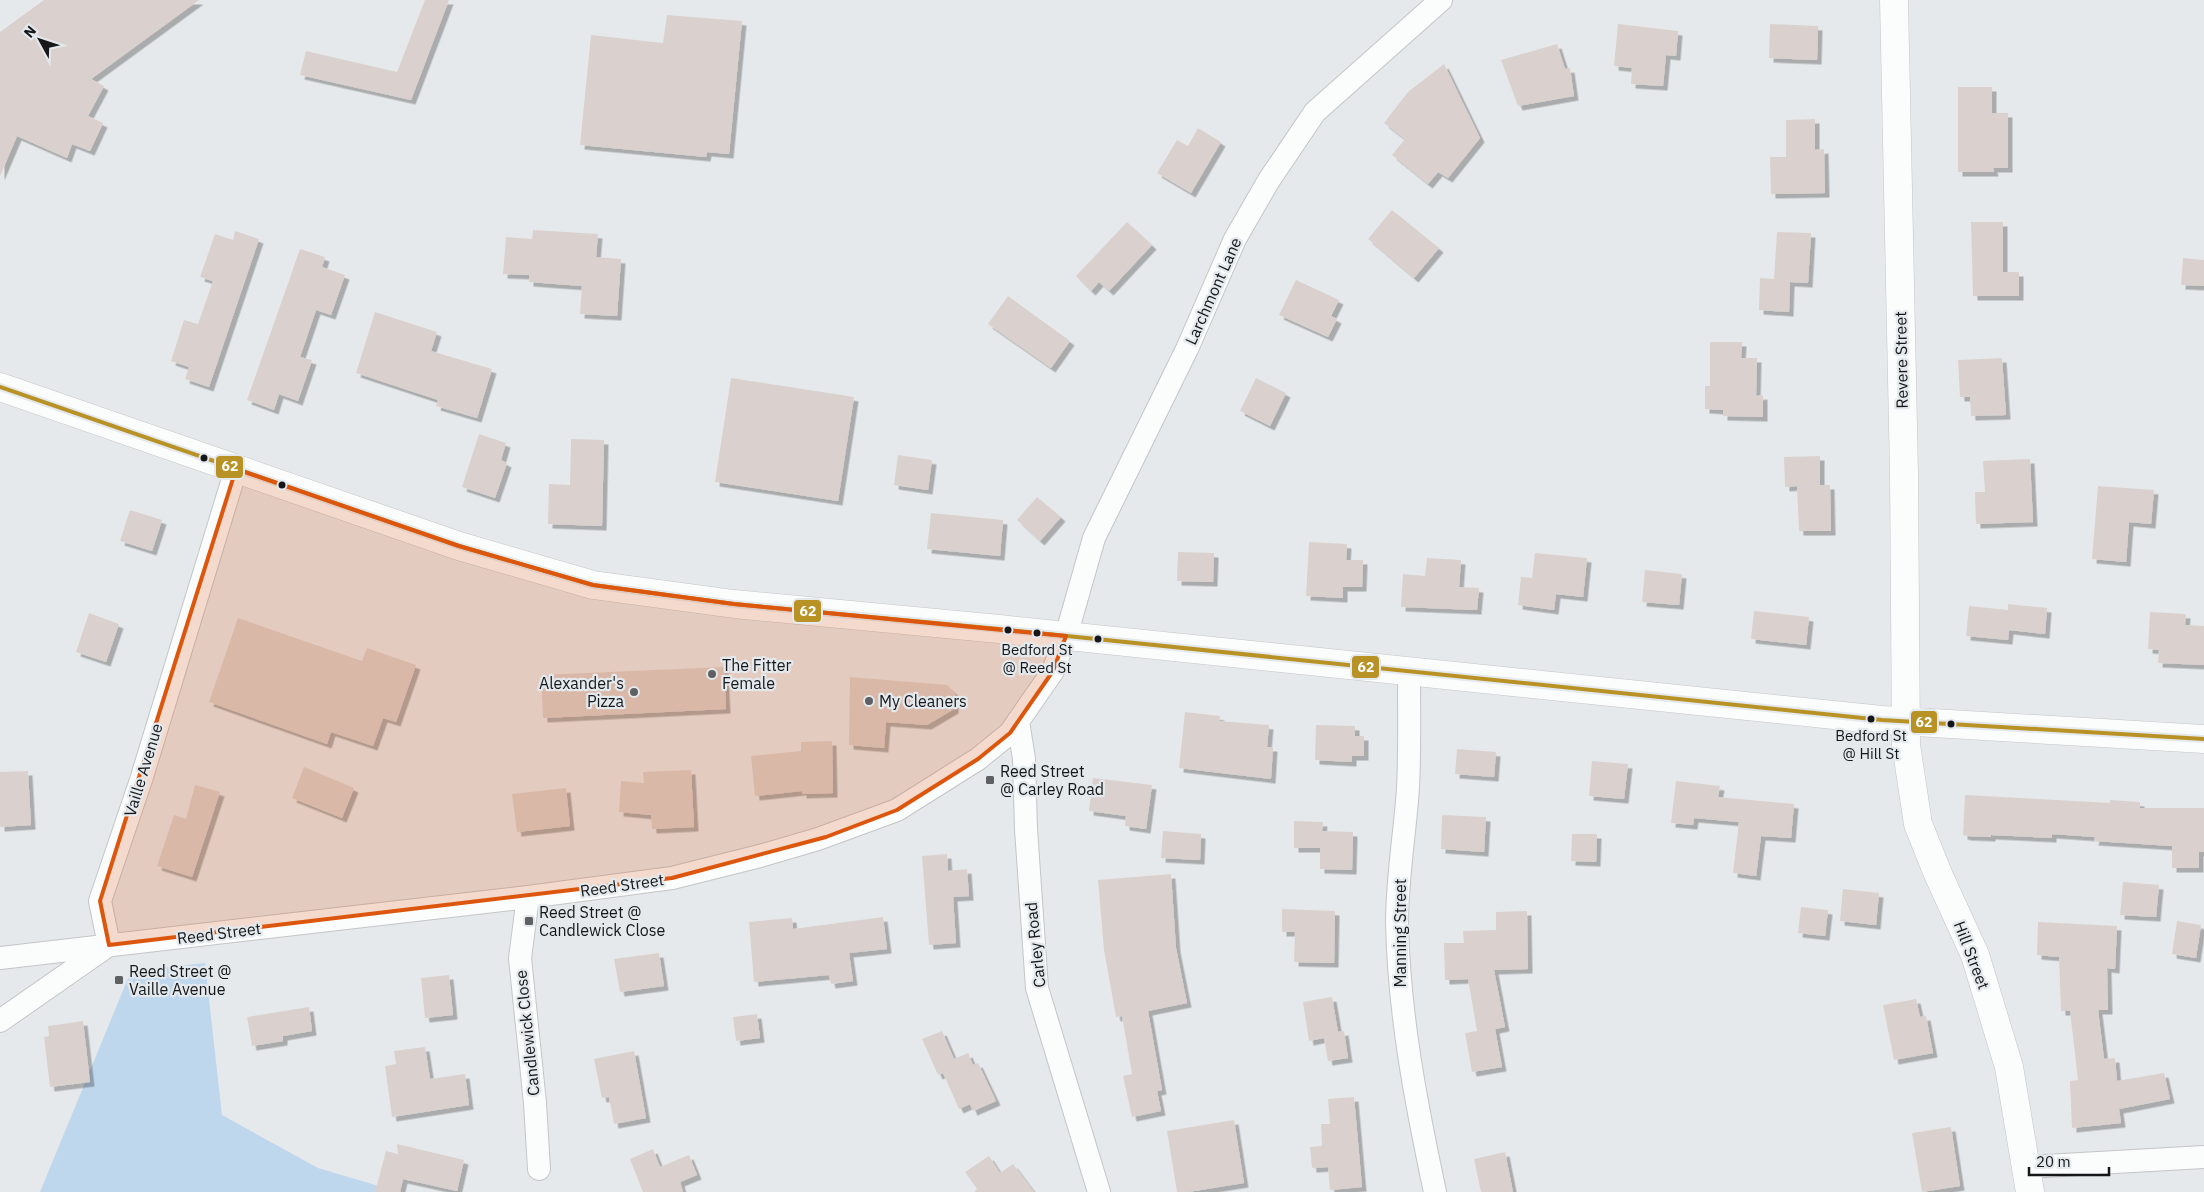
<svg xmlns="http://www.w3.org/2000/svg" width="2204" height="1192" viewBox="0 0 2204 1192" font-family="'IBM Plex Sans',sans-serif">
	<style>
		.green { fill: #bfd7ed }
		.building { fill: #dad1cf; filter: url(#shadow) }
		.lines { fill: none; stroke-linecap: round; stroke-linejoin: round }
		.minor-casing { stroke: #c3c5c7; stroke-width: 24 }
		.tertiary-casing { stroke: #c3c5c7; stroke-width: 29 }
		.primary-casing { stroke: #c3c5c7; stroke-width: 29 }
		.minor { stroke: #fbfcfc; stroke-width: 22 }
		.tertiary { stroke: #fbfcfc; stroke-width: 28 }
		.primary { stroke: #fbfcfc; stroke-width: 28 }
		.bus-1-casing { stroke: #e4e9ed; stroke-width: 8 }
		.bus-1 { stroke: #b99226; stroke-width: 4 }
		.marked { fill: #dd560d; fill-opacity: 0.2; stroke: #dd560d; stroke-width: 4; stroke-linejoin: round }
		.bus-dot { fill: #151718; stroke: #e4e9ed; stroke-width: 2 }
		.poi-dot { fill: #5e6062; stroke: #e4e9ed; stroke-width: 2 }
		.labels { text-anchor: middle; dominant-baseline: central; stroke-width: 4.5; stroke-linejoin: round; paint-order: stroke }
		.bus-label { font-size: 15px; fill: #151718; stroke: #e4e9ed }
		.street-label { font-size: 16px; fill: #151718; stroke: #e4e9ed }
		.poi-label { font-size: 16px; fill: #151718; stroke: #e4e9ed; text-anchor: start }
		.line-badge { stroke: #e4e9ed; stroke-width: 2 }
		.badge-label { font-size: 14px; text-anchor: middle; font-weight: bold; fill: #fff }
	</style>
	<defs>
		<filter id="shadow"><feDropShadow dx="4.5" dy="4.5" stdDeviation="0" flood-color="#0004"/></filter>
	</defs>
	<rect width="100%" height="100%" fill="#e6e9eb"/>
	<path class="green" d="M205 963 222 1115 318 1168 399 1192H40L131 971Z"/>
	<path class="building" d="M44 0H199L91 79 104 86 88 116 103 123 90 151 72 144 67 158 17 136 0 176V32Z
		M425 0H449L411 100 300 75 306 51 397 72Z
		M667 15 742 21 729 154 707 152 706 157 580 145 591 35 663 43Z
		M1618 24 1678 31 1676 56 1666 55 1663 86 1631 84 1632 68 1614 66Z
		M1770 24 1818 26 1817 60 1769 58Z
		M1557 44 1565 69 1570 68 1574 96 1518 106 1501 60Z
		M1444 64 1480 138 1448 178 1438 172 1428 184 1392 155 1405 139 1384 123 1408 92Z
		M1958 87H1992V113H2008V168H1993L1994 172H1958Z
		M1815 119V150L1824 149 1825 193 1771 194 1770 157H1786V120Z
		M1198 128 1221 142 1191 193 1157 173 1177 140 1188 146Z
		M1392 210 1439 248 1414 278 1368 239Z
		M1127 222 1152 245 1109 291 1099 282 1091 291 1076 276Z
		M1971 222H2003V272H2019V296H1973Z
		M533 230 598 234 596 257 621 259 617 316 580 314 582 286 529 282V275L503 274 506 237 532 239Z
		M235 231 259 239 209 387 185 379 189 367 171 361 184 320 198 324 213 281 200 277 215 234 233 240Z
		M1777 232 1811 233 1808 283 1790 282 1789 312 1759 310 1760 278 1774 279Z
		M300 249 325 257 322 267 345 275 331 315 316 310 300 357 312 360 298 401 279 394 274 410 247 400Z
		M2183 258 2204 260V286L2181 285Z
		M1296 280 1339 300 1331 316 1337 319 1328 337 1279 315Z
		M1008 296 1070 341 1051 368 988 324Z
		M375 312 437 332 431 351 492 369 477 418 436 406 438 400 356 373Z
		M1710 342H1742L1741 358H1757L1756 396 1763 395V417L1723 416V410L1705 409V386H1710Z
		M2002 358 2006 415 1971 416 1970 397H1960L1958 360Z
		M731 378 854 397 838 501 715 482Z
		M1256 378 1286 393 1270 426 1240 411Z
		M479 434 506 443 501 460 507 463 495 498 462 487Z
		M571 439 604 440 602 526 548 524 549 484 570 485Z
		M898 455 932 460 928 490 894 485Z
		M1820 456V485H1830L1831 531H1799L1797 486 1785 487 1784 457Z
		M2030 459 2033 522 1976 524 1975 492H1985L1983 461Z
		M2098 486 2154 490 2151 524 2129 522 2126 562 2092 559Z
		M1037 497 1061 517 1040 541 1017 520Z
		M130 510 162 520 152 551 120 541Z
		M931 513 1003 520 1000 556 927 549Z
		M1309 542 1347 544 1346 560H1363L1362 587H1343V598L1306 596Z
		M1178 552 1214 553 1213 582 1177 581Z
		M1535 553 1587 558 1583 597 1556 594 1554 610 1518 605 1521 577 1532 578Z
		M1427 558 1461 560 1459 587 1479 588 1477 610 1401 607 1403 574 1425 576Z
		M1645 570 1682 574 1679 605 1642 602Z
		M2008 604 2047 608 2045 634 2009 630 2008 640 1966 636 1969 606 2008 610Z
		M1754 611 1809 617 1806 645 1751 639Z
		M2150 612 2186 614 2185 625 2204 626V665L2158 663 2159 650 2148 649Z
		M89 613 119 624 106 662 76 652Z
		M238 618 362 661 367 648 416 665 396 722 383 718 373 746 331 732 327 744 209 702Z
		M724 667 726 709 543 718 541 675Z
		M850 677 947 685 955 693 954 709 927 725 886 722 884 748 849 745Z
		M1185 712 1220 716 1219 721 1269 725 1267 747H1273L1271 779 1179 768Z
		M1316 725 1355 726V736H1364V756H1352V762L1315 760Z
		M832 741 833 793 802 794V791L755 796 751 756 801 751V742Z
		M1457 749 1496 752 1494 777 1455 774Z
		M1592 761 1628 764 1624 799 1589 796Z
		M304 767 354 788 342 818 292 798Z
		M691 770 694 827 652 829 651 815 619 812 621 781 644 783 643 772Z
		M28 771 31 825 0 827V772Z
		M1093 778 1152 785 1146 829 1125 826 1126 816 1089 811Z
		M1676 781 1720 786 1718 797 1794 804 1791 838 1761 836 1756 876 1733 873 1739 822 1694 818 1693 825 1671 823Z
		M195 785 220 792 192 877 157 866 174 815 186 819Z
		M566 788 570 826 517 832 512 794Z
		M1965 795 2110 803V800L2140 802V808H2204V852H2199V868H2172V846L2094 841 2095 837 2052 834V838L1991 835V837L1967 836 1963 835Z
		M1442 815 1486 817 1484 852 1441 849Z
		M1294 821 1323 822 1322 831 1353 832 1352 870 1320 869V848H1294Z
		M1163 831 1201 834 1200 860 1161 858Z
		M1572 834H1597L1596 862 1571 861Z
		M947 854 948 871 967 869 969 896 953 897 956 943 929 945 922 856Z
		M1171 874 1176 948 1187 1003 1148 1011 1162 1090 1157 1091 1161 1111 1132 1117 1123 1076 1132 1074 1122 1016 1116 1017 1104 950 1098 880Z
		M2123 882 2159 885 2156 917 2120 915Z
		M1843 889 1879 893 1876 925 1840 921Z
		M1801 907 1828 910 1825 936 1798 933Z
		M1282 909 1335 911 1334 963 1294 962 1295 932H1282Z
		M1527 911 1528 969 1494 970 1505 1027 1495 1029 1502 1067 1472 1072 1465 1033 1477 1031 1468 979 1445 980 1444 943H1464L1463 931 1496 930V912Z
		M883 917 887 949 849 953 853 981 831 984 829 975 754 982 749 922 792 918 793 929Z
		M2177 921 2201 925 2196 958 2172 954Z
		M2038 922 2117 926 2115 969 2107 968 2108 1010H2098L2104 1059 2115 1058 2117 1081 2164 1073 2170 1099 2119 1109 2121 1123 2072 1128 2070 1081 2078 1080 2070 1011H2061L2059 957 2037 955Z
		M659 953 664 986 620 992 614 959Z
		M449 975 453 1015 425 1018 421 978Z
		M1332 997 1338 1032 1344 1031 1348 1058 1328 1061 1324 1038 1309 1041 1303 1002Z
		M1916 999 1920 1017 1926 1016 1933 1053 1894 1060 1883 1005Z
		M309 1007 312 1031 283 1036V1041L252 1046 247 1017Z
		M757 1014 760 1038 736 1041 733 1017Z
		M83 1021 90 1082 50 1087 44 1037 49 1036 48 1026Z
		M942 1031 954 1059 968 1053 973 1065 978 1063 996 1101 973 1111 970 1104 959 1109 943 1073 938 1075 922 1039Z
		M425 1047 430 1079 465 1074 469 1105 392 1117 385 1066 396 1064 394 1051Z
		M634 1051 646 1118 614 1124 609 1097 602 1098 594 1059Z
		M1354 1097 1362 1187 1330 1190 1328 1167 1312 1168 1310 1147 1322 1146 1321 1124H1330L1328 1099Z
		M1234 1120 1244 1183 1188 1192H1177L1167 1131Z
		M1951 1127 1960 1186 1922 1192 1912 1133Z
		M397 1144 464 1160 457 1191 403 1179 400 1192H375L386 1151 398 1154Z
		M653 1149 660 1167 689 1155 697 1175 680 1182 683 1192H643L630 1159Z
		M1505 1152 1513 1192H1481L1474 1159Z
		M989 1156 1000 1173 1013 1164 1034 1192H974L977 1189 965 1172Z"/>
	<g class="lines">
		<defs>
			<path id="minor" d="M1409 671C1409 710 1410 749 1408 788 1405 833 1397 878 1397 923 1399 1015 1416 1103 1435 1192
				M1018 721 1024 759 1026 829 1037 988 1099 1192
				M528 897 520 958 535 1103 539 1169
				M0 958 528 897 672 878 760 856 818 839 897 810 978 759 1010 733 1053 671 1066 636 1094 538 1187 349 1235 239 1269 180 1315 112 1441 0
				M0 1021 109 945 100 901 141 780 236 469
				M2026 1167 2204 1157"/>
			<path id="tertiary" d="M1894 0 1904 473 1906 745 1918 824 1938 874 1975 955 2009 1067 2030 1192"/>
			<path id="primary" d="M0 387 459 546 593 585 734 604 999 629 1882 720 2204 739"/>
		</defs>
		<use href="#minor" class="minor-casing"/>
		<use href="#tertiary" class="tertiary-casing"/>
		<use href="#primary" class="primary-casing"/>
		<use href="#minor" class="minor"/>
		<use href="#tertiary" class="tertiary"/>
		<use href="#primary" class="primary"/>
		<defs>
			<path id="bus-1" d="M0 387 459 546 593 585 734 604 999 629 1882 720 2204 739"/>
		</defs>
		<use href="#bus-1" class="bus-1-casing"/>
		<use href="#bus-1" class="bus-1"/>
	</g>
	<path class="marked" d="M236 469 459 546 593 585 734 604 1066 636 1053 671 1010 733 978 759 897 810 826 837 672 878 109 945 100 901Z"/>
	<g class="bus-dot">
		<circle cx="204" cy="458" r="4.5"/>
		<circle cx="282" cy="485" r="4.5"/>
		<circle cx="1008" cy="630" r="4.5"/>
		<circle cx="1037" cy="633" r="4.5"/>
		<circle cx="1098" cy="639" r="4.5"/>
		<circle cx="1871" cy="719" r="4.5"/>
		<circle cx="1951" cy="724" r="4.5"/>
	</g>
	<g class="poi-dot">
		<circle cx="712" cy="674" r="5"/>
		<circle cx="634" cy="692" r="5"/>
		<circle cx="869" cy="701" r="5"/>
		<rect x="985" y="775" width="10" height="10" rx="2.5"/>
		<rect x="524" y="916" width="10" height="10" rx="2.5"/>
		<rect x="114" y="975" width="10" height="10" rx="2.5"/>
	</g>
	<g class="labels">
		<g class="bus-label">
			<text x="1037" y="649">Bedford St<tspan x="1037" dy="18">@ Reed St</tspan></text>
			<text x="1871" y="735">Bedford St<tspan x="1871" dy="18">@ Hill St</tspan></text>
		</g>
		<g class="street-label">
			<text transform="translate(1213 291) rotate(-66)">Larchmont Lane</text>
			<text transform="translate(1901 360) rotate(-91)">Revere Street</text>
			<text transform="translate(143 770) rotate(-73)">Vaille Avenue</text>
			<text transform="translate(622 885) rotate(-8)">Reed Street</text>
			<text transform="translate(219 933) rotate(-7)">Reed Street</text>
			<text transform="translate(1400 933) rotate(-90)">Manning Street</text>
			<text transform="translate(1035 945) rotate(-96)">Carley Road</text>
			<text transform="translate(1972 955) rotate(69)">Hill Street</text>
			<text transform="translate(527 1033) rotate(-96)">Candlewick Close</text>
		</g>
		<g class="poi-label">
			<text x="722" y="665">The Fitter<tspan x="722" dy="18">Female</tspan></text>
			<text x="624" y="683" text-anchor="end">Alexander's<tspan x="624" dy="18">Pizza</tspan></text>
			<text x="879" y="701">My Cleaners</text>
			<text x="1000" y="771">Reed Street<tspan x="1000" dy="18">@ Carley Road</tspan></text>
			<text x="539" y="912">Reed Street @<tspan x="539" dy="18">Candlewick Close</tspan></text>
			<text x="129" y="971">Reed Street @<tspan x="129" dy="18">Vaille Avenue</tspan></text>
		</g>
	</g>
	<g class="line-badge">
		<rect x="215" y="455" width="29" height="24" rx="5" fill="#b99226"/>
		<rect x="793" y="599" width="29" height="24" rx="5" fill="#b99226"/>
		<rect x="1351" y="655" width="29" height="24" rx="5" fill="#b99226"/>
		<rect x="1910" y="710" width="28" height="24" rx="5" fill="#b99226"/>
	</g>
	<g class="badge-label">
		<text x="230" y="471">62</text>
		<text x="808" y="616">62</text>
		<text x="1366" y="672">62</text>
		<text x="1924" y="727">62</text>
	</g>
	<g transform="translate(40 40) rotate(310)" stroke="#e4e9ed" stroke-width="4" paint-order="stroke">
	<path d="M0-4L9 19L0 12L-9 19Z" fill="#151718"/>
	<text y="-8" font-size="14" font-weight="bold" text-anchor="middle" fill="#151718">N</text>
	</g>
	<path d="M2029 1167v8h80v-8" fill="none" stroke="#151718" stroke-width="2.5"/>
	<text x="2036" y="1167" font-size="15" fill="#151718" stroke="#e4e9ed" stroke-width="4" paint-order="stroke">20 m</text>
</svg>
